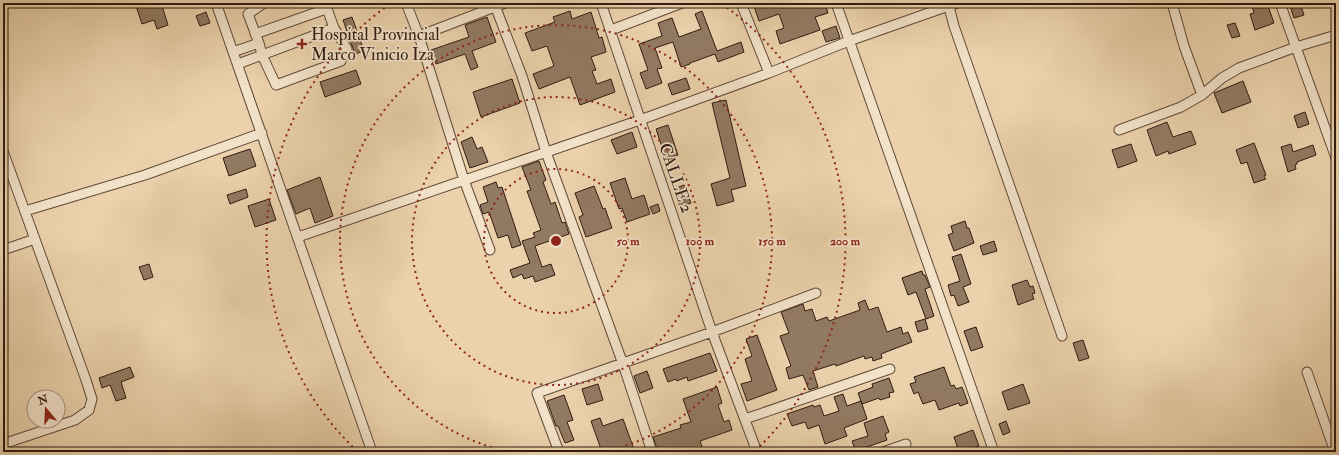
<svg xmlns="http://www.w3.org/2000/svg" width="1339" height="455" viewBox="0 0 1339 455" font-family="'IM FELL Double Pica',serif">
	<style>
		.building { fill: #927a62; stroke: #311b12 }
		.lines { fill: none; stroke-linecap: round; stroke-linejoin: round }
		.minor-casing { stroke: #604938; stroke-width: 11 }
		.minor { stroke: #f2e2c9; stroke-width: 9 }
		.ring { fill: none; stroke: #8f2418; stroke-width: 2; stroke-dasharray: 2 4 }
		.poi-dot { fill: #8f2418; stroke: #f2e2c9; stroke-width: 1.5 }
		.labels { text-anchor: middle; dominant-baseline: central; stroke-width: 3.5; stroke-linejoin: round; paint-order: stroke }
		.poi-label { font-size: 17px; fill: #311b12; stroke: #f2e2c9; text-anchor: start }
		.street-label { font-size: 17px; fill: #311b12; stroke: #f2e2c9 }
		.centre { fill: #8f2418; stroke: #f2e2c9; stroke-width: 2 }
		.ring-label { font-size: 12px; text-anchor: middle; font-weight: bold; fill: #8f2418; stroke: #f2e2c9; stroke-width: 3.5; stroke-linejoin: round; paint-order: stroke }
	</style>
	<rect width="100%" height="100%" fill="#ebd2ac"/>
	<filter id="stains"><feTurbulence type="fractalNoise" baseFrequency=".005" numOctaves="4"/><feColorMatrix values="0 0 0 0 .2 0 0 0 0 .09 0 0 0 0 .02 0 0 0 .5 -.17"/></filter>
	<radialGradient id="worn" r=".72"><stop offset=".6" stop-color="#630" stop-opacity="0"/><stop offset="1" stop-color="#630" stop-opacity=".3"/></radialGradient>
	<path class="building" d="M135 3H161L168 25 157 29 154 20 142 24Z
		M753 3H825L828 13 815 17 820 30 780 44 776 31 784 28 779 14 759 21Z
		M1259 3 1261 8 1268 6 1274 23 1255 30 1250 14 1254 13 1252 6Z
		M1289 3H1300L1304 15 1294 18Z
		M570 11 572 19 591 12 599 38 602 37 606 52 591 57 596 70 592 71 597 84 611 79 615 92 580 105 570 77 539 89 533 74 554 66 547 46 532 51 525 33 555 22 553 17Z
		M702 11 717 51 741 42 744 52 718 62 715 54 690 63V64L681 67 673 42 655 48 662 68 657 69 662 83 646 89 640 73 648 70 639 44 662 36 658 23 672 18 679 37 701 29 695 14Z
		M206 12 210 23 200 26 196 16Z
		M352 17 364 51 355 54 343 20Z
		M487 17 496 42 472 51 478 67 471 70 465 54 436 64 431 50 469 37 465 25Z
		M1235 23 1240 36 1232 38 1227 25Z
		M836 26 840 38 826 42 822 31Z
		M356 70 361 84 325 97 320 82Z
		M686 78 690 89 672 95 668 84Z
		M512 79 520 103 481 117 473 92Z
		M1243 81 1251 102 1222 113 1214 93Z
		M726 100 746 186 731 190 734 201 717 206 711 184 730 178 712 103Z
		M1305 112 1309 124 1298 128 1294 116Z
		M1167 122 1173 137 1191 131 1196 144 1169 154 1168 151 1156 156 1147 130Z
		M668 125 678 155 666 159 656 129Z
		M632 132 637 147 617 154 611 140Z
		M472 137 477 149 482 147 488 162 470 168 461 142Z
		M1254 143 1266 175 1264 176 1266 179 1254 183 1247 162 1241 164 1236 150Z
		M1131 144 1137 161 1118 168 1112 150Z
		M1291 144 1293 152 1313 145 1316 155 1297 162V164L1295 165 1296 169 1288 172 1281 147Z
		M250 149 256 166 229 176 223 158Z
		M539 161 546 180 543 182 551 204 555 202 562 223 565 222 569 234 535 246 542 267 551 264 555 275 535 282 533 276 524 279 522 274 513 278 510 270 530 263 522 241 535 237 533 233 541 230 527 191 531 190 522 167Z
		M320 177 333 216 315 223 310 208 296 214 287 190Z
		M625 178 632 199 644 195 650 214 627 222 622 208 619 209 610 183Z
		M496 182 498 188 502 187 521 245 512 248 508 235 498 238 489 212 483 214 480 205 488 202 483 187Z
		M684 185 691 203 680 207 674 189Z
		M594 186 603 209 605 208 612 228 586 237 579 217 583 215 575 193Z
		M246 189 248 197 230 204 227 195Z
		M269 199 276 220 255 227 248 206Z
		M658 204 660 211 653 214 650 207Z
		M965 221 967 228H969L974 243 954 251 948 235 953 233 951 226Z
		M994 241 997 251 983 255 980 246Z
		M961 254 971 284 963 287 969 302 958 306 954 295 951 296 948 285 960 281 952 257Z
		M149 264 153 277 144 280 139 267Z
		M922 271 923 275H925L930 287 925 289 934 316 926 319 916 292 908 295 902 278Z
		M1027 280 1030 287 1033 286 1035 293 1032 294 1034 299 1018 305 1012 285Z
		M865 300 869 310 878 307 887 332 901 327 903 334 908 332 912 342 881 354 882 358 873 361 872 357 865 359 864 356 836 366 835 364 813 371 818 387 809 390 803 375 789 379 786 368 791 366 780 336 789 333 781 312 803 304 805 311 812 309 816 321 827 317 829 321 860 310 858 303Z
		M925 319 928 329 918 332 915 322Z
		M976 327 983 347 971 351 964 331Z
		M757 335 777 390 747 401 741 384 752 381 745 359 752 356 746 339Z
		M1083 340 1089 358 1079 361 1073 343Z
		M710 353 717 371 688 381 687 377 677 381 676 379 668 382 663 369Z
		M130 367 134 377 121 382 126 398 116 401 110 385 102 388 99 378Z
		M944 367 951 386 954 385 956 389 962 387 968 403 960 406 959 403 939 410 935 400 923 404 918 392 914 394 910 384 916 382 914 377Z
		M647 371 653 388 640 393 634 376Z
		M889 378 894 392 889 393 890 397 880 400 879 398 862 404 858 393 873 387 872 384Z
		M598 384 603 400 587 405 582 389Z
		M1023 384 1030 403 1008 410 1002 392Z
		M717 387 722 403 718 405 724 422 729 420 732 430 700 441 704 452H658L653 437 681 428 680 425 691 422 683 399Z
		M843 394 847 406 861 401 867 419 844 428 847 436 825 444 819 425 808 429 805 422 792 426 787 414 813 405 814 407 820 405 824 416 839 411 834 397Z
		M564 395 573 420 567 422 574 440 565 443 558 426H556L547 401Z
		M883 416 889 432 885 434 887 440 864 448V449L856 452 852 441 868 436 864 423Z
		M600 418 603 426 623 419 635 452H602L591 421Z
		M1006 421 1010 432 1003 435 999 424Z
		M973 430 979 446 959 452 954 437Z"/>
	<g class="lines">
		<defs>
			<path id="minor" d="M216 3 372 452
				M264 3 248 14 259 43 262 55 276 85 341 61 347 49 334 28 325 3
				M406 3 419 36 464 180 490 250
				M494 3 522 76 546 152 623 364 652 452
				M601 3 712 332 757 452
				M741 3 769 73
				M836 3 994 452
				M948 3 954 26 1062 336
				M1172 3 1184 46 1202 95
				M1280 3 1336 158
				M611 30 682 3
				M255 34 326 9
				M419 36 505 3
				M233 52 259 43
				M238 64 334 28
				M1119 130 1181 107 1202 95 1222 78 1239 68 1296 47 1336 35
				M3 151 86 380 92 399 89 410 75 420 3 444
				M25 211 145 175 262 133
				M298 237 640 120 769 73 849 41 957 3
				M3 250 35 239
				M1307 372 1335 452
				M745 419 890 369
				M559 452 537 393 712 332 816 293
				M883 452 906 444"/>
		</defs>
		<use href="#minor" class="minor-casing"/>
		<use href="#minor" class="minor"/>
	</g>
	<g class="ring">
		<circle cx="556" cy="241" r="72"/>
		<circle cx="556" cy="241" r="144"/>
		<path d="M509 452A216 216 0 1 1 603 452"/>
		<path d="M357 451A289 289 0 0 1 390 4M722 4A289 289 0 0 1 755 451"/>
	</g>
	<path class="poi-dot" d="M300 38h4v4h4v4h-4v4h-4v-4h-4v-4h4z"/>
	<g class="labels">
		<g class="poi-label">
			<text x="311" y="34">Hospital Provincial<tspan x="311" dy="20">Marco Vinicio Iza</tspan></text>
		</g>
		<g class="street-label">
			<text transform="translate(676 178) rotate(71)">CALLE 2</text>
		</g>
	</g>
	<circle cx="556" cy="241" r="6" class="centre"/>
	<g class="ring-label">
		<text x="628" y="245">50 m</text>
		<text x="700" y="245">100 m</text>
		<text x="772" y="245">150 m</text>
		<text x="845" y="245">200 m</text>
	</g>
	<rect width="1339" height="455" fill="none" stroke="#ebd2ac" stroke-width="16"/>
	<rect x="4" y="4" width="1331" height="447" fill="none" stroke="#311b12" stroke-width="2"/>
	<rect x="8" y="8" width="1323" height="439" fill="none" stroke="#311b12"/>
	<g transform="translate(46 409) rotate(341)"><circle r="19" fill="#f2e2c9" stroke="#a59280"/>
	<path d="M0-3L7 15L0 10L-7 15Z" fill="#8f2418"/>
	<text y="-6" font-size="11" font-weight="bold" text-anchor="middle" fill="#311b12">N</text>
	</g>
	<rect width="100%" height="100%" filter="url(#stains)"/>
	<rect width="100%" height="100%" fill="url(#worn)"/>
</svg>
